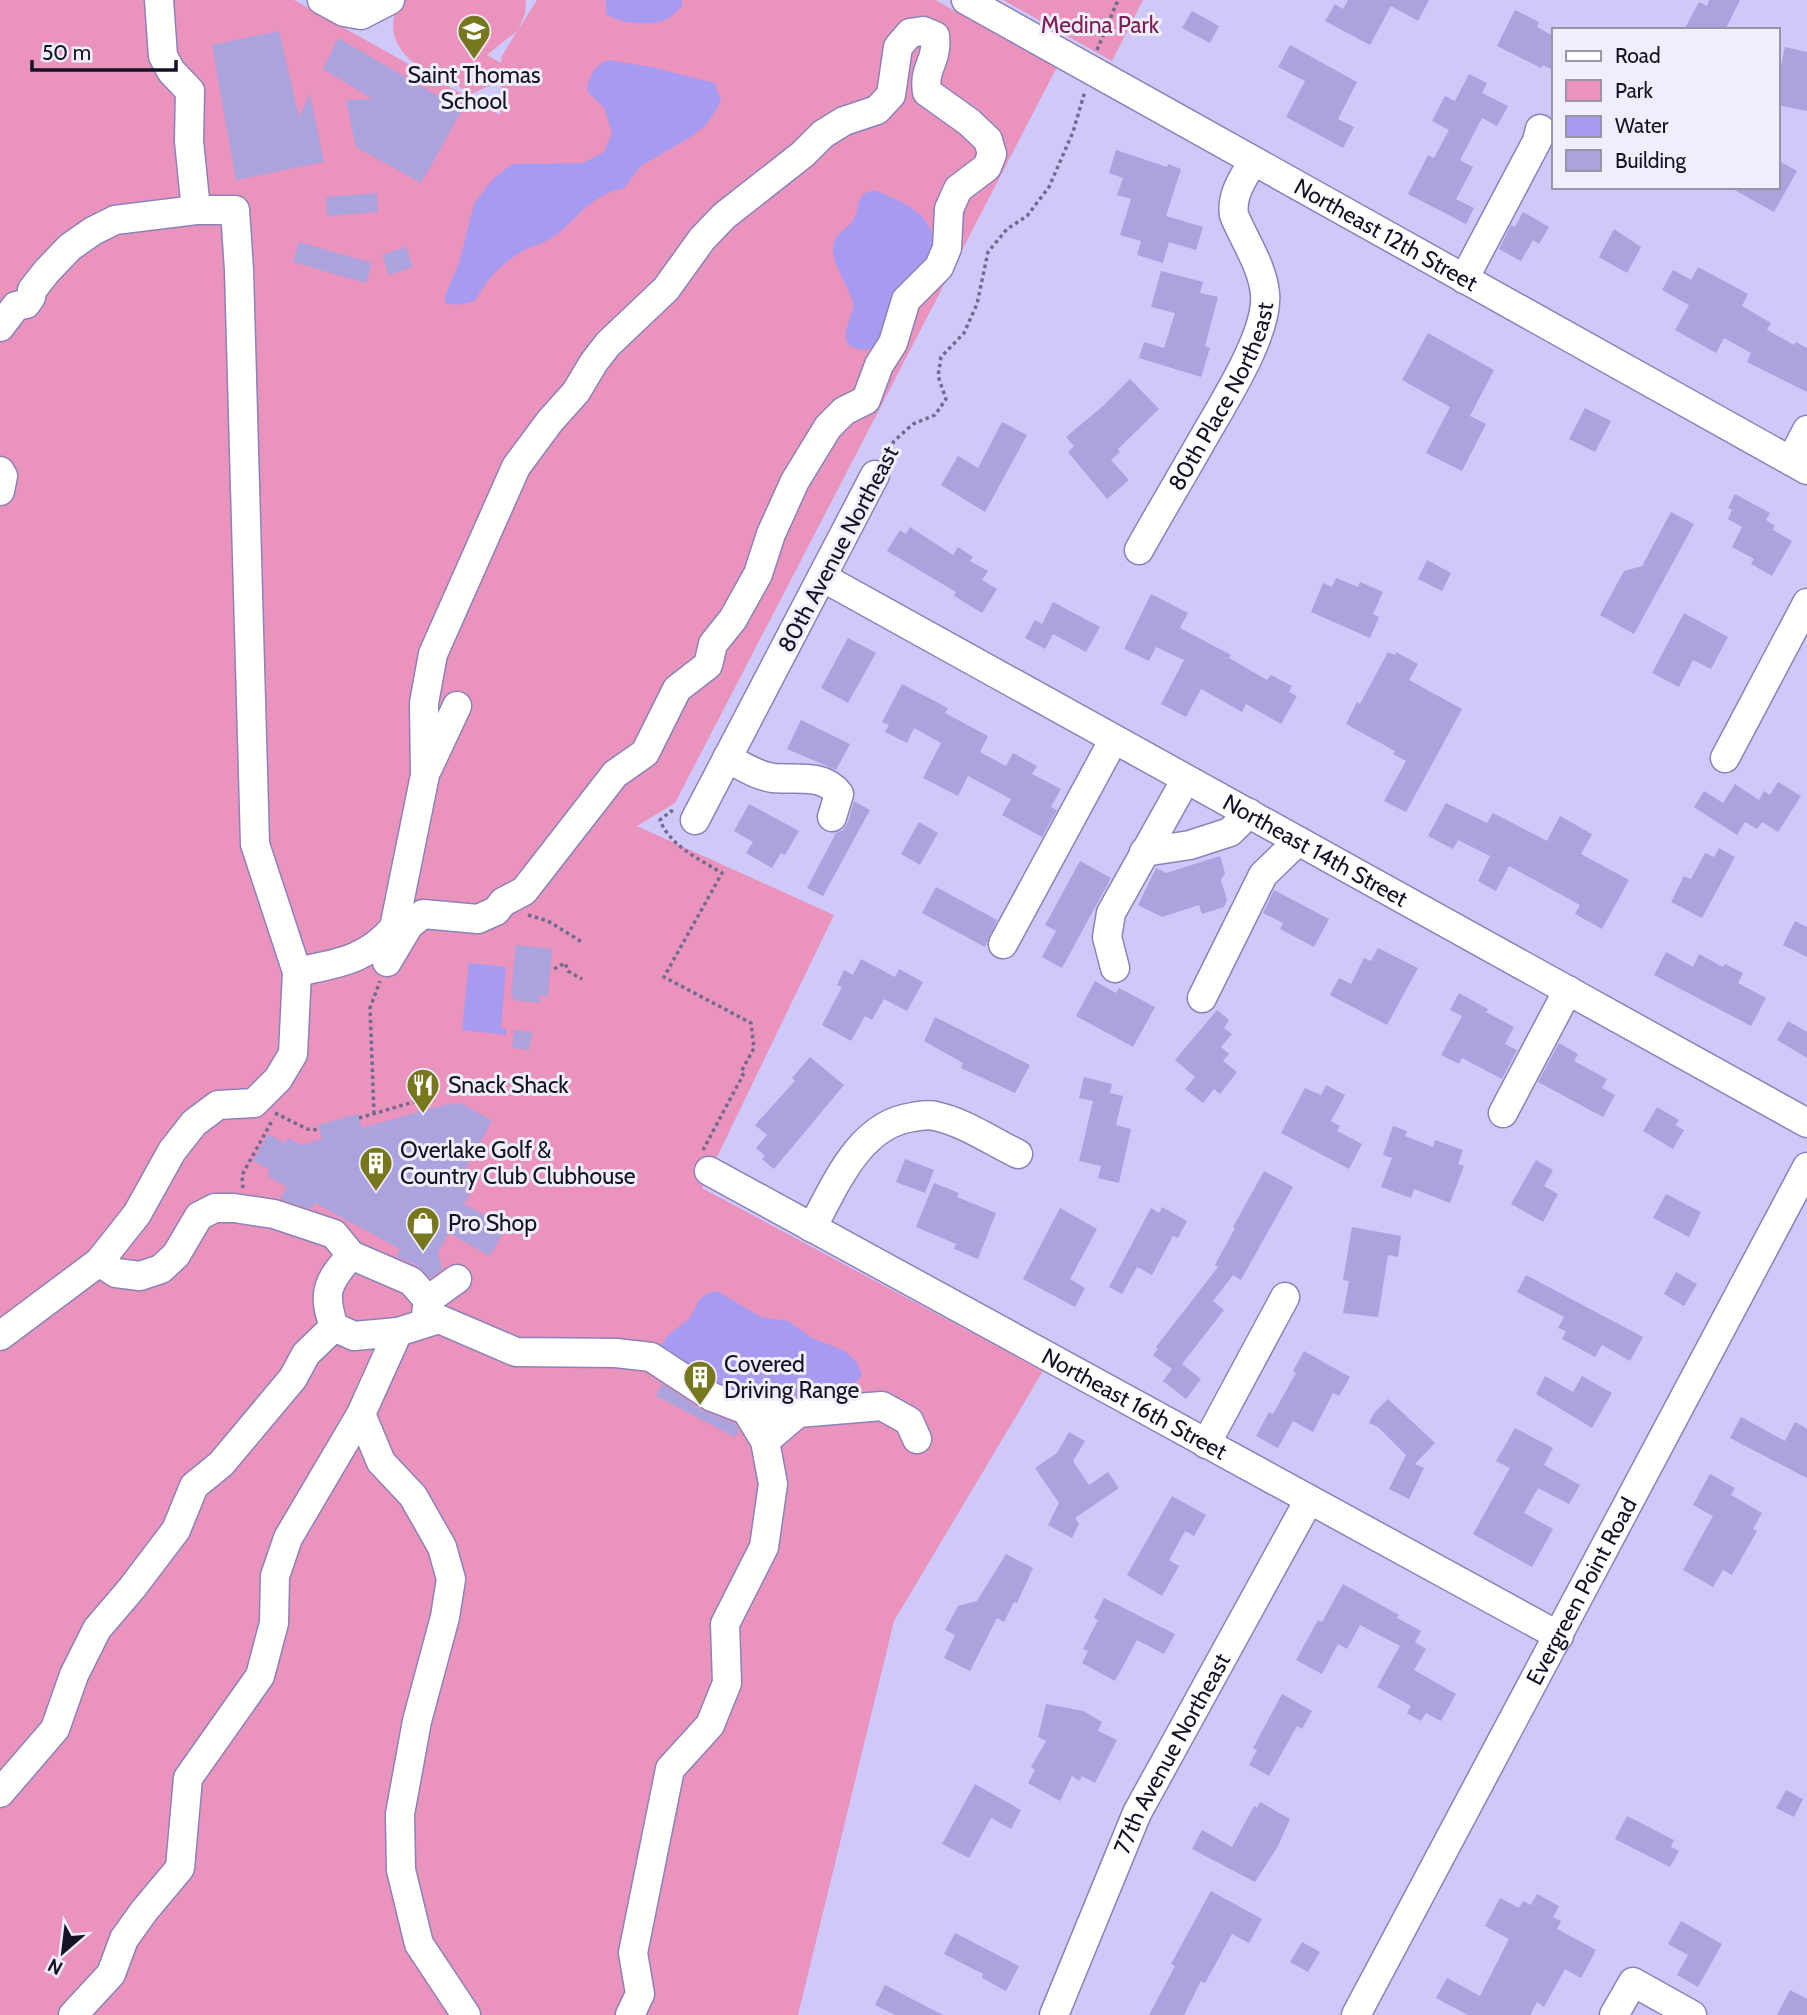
<svg xmlns="http://www.w3.org/2000/svg" width="1807" height="2015" viewBox="0 0 1807 2015" font-family="Cabin,sans-serif">
	<style>
		.green { fill: #ea93bd; fill-rule: evenodd }
		.water { fill: #a79bf1 }
		.building { fill: #aaa3dd }
		.lines { fill: none; stroke-linecap: round; stroke-linejoin: round }
		.minor-casing { stroke: #8a83bb; stroke-width: 31 }
		.path { stroke: #6f6b8d; stroke-width: 3.5; stroke-dasharray: 3.5 3.5; stroke-linecap: butt }
		.minor { stroke: #fff; stroke-width: 28 }
		.labels { text-anchor: middle; dominant-baseline: central; stroke-width: 6; stroke-linejoin: round; paint-order: stroke }
		.park-label { font-size: 23px; fill: #801c57; stroke: #efeefb }
		.poi-label { font-size: 23px; fill: #151227; stroke: #efeefb; text-anchor: start }
		.street-label { font-size: 23px; fill: #151227; stroke: #efeefb }
	</style>
	<rect width="100%" height="100%" fill="#cec9f9"/>
	<path class="green" d="M0 0H294L500 115 501 76 498 82 471 94 452 82 460 67C453 68 445 71 438 71 416 71 394 49 393 27 393 18 396 9 399 0H526L525 14 518 30 537 0H935L1057 67 675 803 637 826 834 915 702 1188 1043 1371 894 1621 798 2015H0ZM517 31 502 56 501 63 487 55Z
		M1003 0H1143L1112 61Z"/>
	<path class="water" d="M682 0V7C678 10 673 15 669 18 654 27 619 24 606 14V0Z
		M608 60 651 67 715 83 721 102 706 125 692 136 641 166 624 188C586 196 578 222 548 240 542 244 535 245 528 248 503 262 488 276 475 301L458 305 445 303V296L459 263 474 204 493 179 512 164 583 163 604 152 612 133 604 108 587 91C589 76 594 66 608 60Z
		M875 190C905 204 936 213 934 252 921 265 903 280 893 295 884 309 887 357 858 349 852 348 847 345 846 339 844 326 854 315 853 302 848 284 826 257 835 240 839 231 849 227 854 219 861 206 854 194 875 190Z
		M469 963 506 967 501 1028 506 1029V1035L462 1030Z
		M717 1291 761 1317 788 1321 812 1338 843 1350 857 1362 862 1375 854 1385 837 1394 812 1402 727 1396 660 1348 668 1335 690 1318 699 1300 708 1293Z"/>
	<path class="building" d="M1348 0H1429L1418 21 1391 6 1370 45 1325 21 1335 4 1343 9Z
		M1709 0H1740L1725 30H1684L1699 2 1707 6Z
		M1515 10 1539 22 1537 27 1553 36V70L1543 65 1541 68 1497 46Z
		M1192 11 1219 26 1210 43 1182 28Z
		M279 31 299 117 310 94 324 162 236 180 212 45Z
		M338 38 462 110 421 183 356 147 346 100 373 99 323 69Z
		M1290 45 1357 82 1338 119 1354 127 1343 148 1286 117 1305 81 1278 67Z
		M1785 47 1807 52V111L1777 105V84Z
		M1469 74 1487 83 1482 93 1508 106 1497 126 1482 118 1460 160 1473 167 1456 199 1474 208 1466 224 1408 194 1428 155 1434 158 1449 130 1432 121 1445 96 1455 101Z
		M1116 150 1167 167 1168 164 1181 169 1166 216 1203 227 1196 250 1169 242 1163 263 1137 255 1141 241 1120 235 1131 199 1117 195 1123 178 1109 173Z
		M1777 160 1797 171 1774 212 1729 187H1777Z
		M377 193 378 212 327 216 326 197Z
		M1523 212 1549 227 1539 244 1533 240 1521 261 1499 249 1511 225 1515 227Z
		M1614 229 1641 247 1627 273 1599 257Z
		M299 242 372 263 366 283 293 262Z
		M406 247 413 267 389 275 382 255Z
		M1698 267 1748 294 1742 306 1771 323 1767 330 1794 345 1796 342 1807 348V392L1747 362 1751 353 1724 338 1716 353 1675 330 1689 305 1662 290 1673 270 1691 280Z
		M1161 271 1203 282 1200 293 1218 297 1205 346 1210 348 1201 377 1139 358 1144 342 1164 348 1175 313 1151 307Z
		M1428 333 1494 370 1470 416 1486 424 1462 471 1426 453 1450 407 1402 380Z
		M1130 379 1159 409 1118 449 1120 452 1111 460 1129 480 1107 499 1068 452 1074 446 1066 437 1103 406Z
		M1585 408 1611 421 1595 452 1569 439Z
		M1002 422 1027 435 985 512 941 485 958 456 978 468Z
		M1735 494 1770 513 1766 520 1775 526 1773 530 1792 541 1772 576 1751 564 1754 559 1732 547 1742 527 1728 519 1732 510 1728 508Z
		M1671 512 1694 524 1634 634 1600 615 1624 571 1642 566Z
		M910 527 953 555 958 547 973 557 970 561 988 571 982 580 997 589 982 613 954 596 956 592 887 551 900 530 906 534Z
		M1427 560 1451 573 1442 591 1418 579Z
		M1336 578 1358 587 1360 582 1383 592 1373 614 1379 617 1370 638 1311 612 1323 583 1332 587Z
		M1151 594 1188 613 1180 628 1231 655 1229 658 1267 680 1271 675 1292 686 1289 692 1297 696 1281 724 1246 704 1242 712 1201 689 1186 717 1161 704 1184 660 1156 647 1149 661 1124 649Z
		M1053 602 1100 627 1086 652 1053 634 1045 649 1025 638 1035 620 1042 624Z
		M1684 613 1728 637 1711 669 1693 660 1679 687 1652 673Z
		M848 638 876 653 848 703 821 688Z
		M1388 652 1395 655 1396 652 1418 664 1409 680 1462 709 1406 812 1384 801 1406 761 1393 754 1395 751 1346 724 1357 702 1360 704Z
		M902 684 948 708 945 713 988 736 980 752 1006 766 1013 753 1037 766 1032 774 1061 789 1051 807 1057 810 1042 837 1002 815 1011 799 968 776 958 796 923 778 941 743 914 728 907 743 885 732 889 725 882 722Z
		M801 720 850 744 836 770 787 749Z
		M1778 782 1801 796 1778 832 1762 822 1757 829 1745 822 1737 835 1694 807 1704 791 1723 803 1735 784 1759 800 1764 791 1770 795Z
		M854 801 870 810 823 896 807 888 836 833 843 830 848 822Z
		M1446 803 1487 823 1493 813 1547 841 1560 816 1592 834 1581 854 1629 880 1602 929 1575 914 1580 905 1509 866 1496 891 1478 881 1490 856 1458 840 1453 849 1428 836Z
		M749 804 799 831 785 855 781 853 772 868 746 853 753 842 734 831Z
		M919 822 938 833 920 865 901 854Z
		M1719 848 1735 857 1702 918 1671 902 1684 876 1691 879 1705 853 1714 857Z
		M1220 856 1225 873 1221 880 1227 900 1224 907 1202 914 1199 905 1162 917 1138 905 1156 868 1166 873Z
		M1080 861 1111 878 1062 968 1042 957 1056 931 1045 925Z
		M936 887 997 920 985 947 922 913Z
		M1274 890 1329 919 1314 947 1280 929 1283 923 1263 913Z
		M1795 921 1807 927V957L1783 945Z
		M516 945 552 949 548 996 540 995 539 1003 513 1000 514 996H511Z
		M1378 948 1418 968 1387 1025 1330 995 1339 978 1351 984 1364 958 1371 961Z
		M1666 952 1693 967 1699 954 1723 967 1725 964 1743 973 1738 983 1766 998 1751 1026 1654 975Z
		M861 959 895 977 899 969 923 982 907 1011 884 999 872 1020 865 1016 851 1041 822 1025 842 987 837 985 844 970 853 975Z
		M1095 981 1116 993 1119 988 1155 1007 1133 1047 1076 1016Z
		M1459 993 1488 1009 1486 1012 1514 1027 1505 1044 1517 1050 1502 1079 1462 1058 1459 1064 1441 1055 1462 1016 1450 1010Z
		M1217 1010 1229 1020 1224 1028 1232 1034 1221 1047 1229 1054 1223 1061 1237 1072 1220 1094 1214 1089 1203 1103 1185 1089 1195 1077 1175 1060Z
		M935 1017 1030 1065 1015 1093 961 1068 963 1063 924 1041Z
		M1788 1021 1807 1032V1058L1777 1040Z
		M514 1030 532 1032 529 1050 512 1048Z
		M1559 1043 1578 1054 1574 1061 1607 1079 1602 1088 1615 1095 1603 1117 1538 1082Z
		M810 1057 844 1085 774 1169 762 1159 765 1156 756 1148 767 1135 755 1125 795 1081 792 1078Z
		M1084 1077 1112 1084 1110 1093 1123 1096 1116 1125 1131 1129 1119 1183 1098 1178 1101 1166 1079 1161 1093 1101 1079 1098Z
		M1326 1085 1345 1095 1331 1121 1340 1126 1337 1131 1362 1144 1349 1169 1281 1133 1305 1088 1321 1095Z
		M451 1103 452 1105 461 1103 492 1121 466 1168 480 1176 464 1204 506 1227 490 1256 449 1233 438 1253 442 1269 430 1278 418 1266 396 1256 400 1249 315 1203 311 1209 280 1199 287 1187 267 1176 270 1170 253 1161 268 1134 285 1143 288 1138 302 1145 322 1139 318 1125 358 1114 362 1128Z
		M1657 1107 1679 1120 1675 1125 1684 1130 1673 1149 1643 1131Z
		M1393 1126 1407 1131 1405 1136 1433 1147 1435 1140 1463 1150 1458 1164 1464 1166 1450 1203 1414 1189 1411 1198 1381 1187 1392 1158 1383 1155Z
		M905 1159 934 1170 925 1193 896 1182Z
		M1536 1160 1553 1170 1544 1186 1558 1194 1543 1222 1511 1204Z
		M1264 1171 1293 1187 1241 1280 1233 1275 1213 1301 1224 1310 1182 1364 1201 1379 1186 1399 1163 1381 1172 1369 1153 1355 1158 1349 1156 1347 1218 1267 1215 1265 1235 1228 1233 1227Z
		M934 1183 959 1193 957 1197 996 1213 978 1259 954 1249 956 1244 916 1227Z
		M1666 1194 1701 1212 1689 1237 1653 1218Z
		M1162 1207 1187 1221 1178 1238 1173 1236 1152 1275 1137 1267 1122 1294 1109 1287 1151 1208 1159 1213Z
		M1060 1208 1097 1229 1070 1279 1085 1288 1075 1307 1023 1279Z
		M1352 1227 1401 1236 1398 1257 1388 1255 1378 1317 1343 1313 1349 1281 1343 1280Z
		M1676 1272 1697 1284 1684 1306 1664 1294Z
		M1526 1275 1643 1337 1630 1361 1602 1345 1595 1357 1562 1339 1566 1331 1558 1328 1564 1317 1517 1292Z
		M1304 1351 1350 1377 1339 1396 1333 1393 1313 1432 1293 1421 1278 1448 1256 1436 1269 1412 1273 1414 1296 1373 1293 1371Z
		M1545 1376 1573 1392 1582 1376 1612 1393 1592 1428 1536 1394Z
		M662 1384 703 1411 735 1424 739 1430 735 1437 656 1396Z
		M1388 1399 1435 1443 1415 1464 1424 1468 1409 1499 1389 1489 1406 1455 1378 1427 1369 1423 1374 1413Z
		M1741 1417 1785 1441 1795 1422 1807 1429V1478L1730 1438Z
		M1515 1428 1553 1448 1544 1465 1580 1485 1569 1504 1538 1488 1524 1513 1553 1529 1532 1567 1473 1534 1510 1468 1496 1461Z
		M1069 1432 1085 1441 1073 1461 1089 1485 1108 1472 1119 1488 1075 1518 1079 1524 1072 1538 1048 1525 1059 1503 1035 1468 1057 1453Z
		M1710 1474 1735 1488 1731 1495 1762 1513 1753 1529 1757 1531 1732 1575 1723 1570 1713 1587 1683 1570 1713 1516 1693 1505Z
		M1172 1496 1206 1515 1194 1536 1185 1531 1169 1560 1179 1566 1162 1596 1127 1575Z
		M1006 1554 1033 1568 1017 1603 1014 1602 1004 1622 997 1618 970 1671 944 1658 955 1635 945 1630 958 1606 977 1601Z
		M1343 1584 1399 1615 1397 1618 1421 1631 1415 1642 1426 1649 1414 1670 1456 1694 1441 1721 1426 1713 1421 1721 1407 1713 1411 1706 1377 1687 1400 1646 1360 1625 1347 1649 1338 1644 1322 1674 1296 1660 1318 1620 1322 1622Z
		M1104 1598 1175 1634 1164 1654 1137 1640 1115 1681 1082 1663 1088 1651 1083 1649 1098 1620 1094 1618Z
		M1282 1694 1312 1711 1302 1729 1297 1726 1269 1776 1249 1765 1257 1750 1253 1748Z
		M1046 1704 1083 1711 1102 1722 1098 1731 1117 1740 1095 1783 1082 1776 1079 1781 1072 1776 1060 1801 1028 1783 1035 1770 1031 1767 1046 1741 1038 1737Z
		M975 1784 1021 1810 1011 1829 991 1818 969 1858 942 1844Z
		M1786 1790 1803 1799 1794 1817 1776 1808Z
		M1260 1802 1290 1819 1278 1846 1255 1882 1192 1849 1202 1830 1232 1847 1254 1806 1257 1808Z
		M1627 1816 1674 1840 1671 1847 1679 1851 1670 1867 1615 1839Z
		M1211 1891 1262 1919 1249 1943 1232 1934 1205 1983 1201 1981 1184 2015H1149L1175 1966 1171 1964Z
		M1537 1894 1559 1906 1553 1917 1561 1921 1557 1929 1596 1950 1581 1978 1565 1969 1544 2007 1537 2002 1530 2015H1468L1436 1998 1447 1978 1480 1996 1509 1939 1485 1926 1500 1898 1519 1908 1523 1901 1531 1905Z
		M1681 1921 1722 1944 1698 1987 1677 1975 1688 1955 1668 1944Z
		M955 1933 1019 1966 1006 1991 982 1978 983 1974 944 1954Z
		M1302 1942 1320 1952 1308 1972 1290 1962Z
		M885 1985 943 2015H895L875 2005Z
		M1790 1990 1807 1999V2015H1777Z"/>
	<g class="lines">
		<defs>
			<g id="minor">
				<path d="M322 0 344 12 361 15 390 0"/>
				<path id="s1" d="M966 0 1807 470"/>
				<path d="M1464 279 1537 141 1540 129"/>
				<path d="M0 327 16 306 26 304 31 297 32 290 47 271 70 247 93 231 115 220 196 210 189 141 190 91 171 71 163 56 159 0"/>
				<path d="M1791 461 1807 430"/>
				<path d="M0 471 3 476 0 491"/>
				<path id="s2" d="M1139 550C1159 514 1180 479 1200 444 1220 408 1269 334 1265 294 1263 267 1244 240 1234 215 1231 194 1243 179 1253 161"/>
				<path id="s3" d="M822 577 1807 1123"/>
				<path d="M727 758C741 765 757 776 773 778 796 780 823 773 839 794L832 817"/>
				<path d="M1725 758 1807 603"/>
				<path d="M428 768 457 706"/>
				<path d="M695 820 875 475"/>
				<path d="M1144 852 1190 845 1230 832 1249 813"/>
				<path d="M1003 944 1114 739"/>
				<path d="M1115 968 1107 937 1111 913 1186 779"/>
				<path d="M297 972C338 963 365 961 394 928L425 775 424 703 433 654 516 467 550 421 576 392 594 362 608 344 666 289 702 239 724 216 803 154 823 134 844 121 877 110 891 95 898 47 910 33 923 31 935 36C938 62 923 67 927 92L969 122 988 140 992 154 987 167 958 189 949 209 947 248 939 267 906 300 893 343 879 365 866 400 844 411 828 427 795 481 771 534 758 574 733 619 713 644 708 665 677 689 645 753 615 774 524 891 503 902 496 911 478 919 423 914 409 925 387 962"/>
				<path d="M1202 998 1263 875 1298 841"/>
				<path d="M1503 1113 1568 990"/>
				<path id="s4" d="M709 1171 1559 1636"/>
				<path d="M812 1228C835 1186 859 1124 913 1117 920 1116 928 1114 935 1116 964 1122 991 1141 1018 1154"/>
				<path d="M99 1262 116 1273 140 1276 161 1269 176 1255 199 1216 215 1208H234L274 1214 334 1234 351 1255"/>
				<path d="M428 1300 457 1279"/>
				<path d="M398 1332 354 1336 334 1327C322 1292 327 1283 351 1255L411 1281 428 1300 425 1323"/>
				<path d="M0 1336 99 1262 137 1214 172 1151 194 1123 218 1105 254 1103 278 1079 293 1054 297 972 255 844 239 270 235 210H196"/>
				<path d="M746 1410 798 1413 765 1441"/>
				<path d="M798 1413 882 1406 909 1421 917 1439"/>
				<path d="M361 1414 381 1462 413 1496 442 1547 451 1579 445 1617 417 1721 400 1814 401 1870 419 1944 466 2015"/>
				<path d="M1206 1444 1285 1297"/>
				<path d="M0 1793 55 1729 74 1675 97 1629 132 1588 176 1530 194 1486 221 1464 293 1378 306 1354 334 1327"/>
				<path d="M73 2015 111 1974 124 1939 144 1911 180 1868 188 1778 260 1676 274 1623 275 1576 288 1538 361 1414 398 1332 439 1319 516 1352 616 1353 651 1357 712 1397 746 1410 765 1441 773 1484 764 1547 725 1624 727 1683 710 1725 670 1769 633 1953 640 1994 630 2015"/>
				<path id="s5" d="M1054 2015 1137 1813 1309 1500"/>
				<path id="s6" d="M1356 2015 1807 1167"/>
				<path d="M1614 2015 1633 1982 1692 2015"/>
			</g>
		</defs>
		<use href="#minor" class="minor-casing"/>
		<path class="path" d="M1097 50 1118 0
			M886 456 894 441 913 424 935 415 946 399 938 376 941 357 964 333 977 304 988 252 1007 229 1027 216 1049 187 1073 132 1085 91
			M673 812 671 811 660 820C670 846 699 859 722 873L664 977 751 1023 754 1048 741 1072 743 1075 703 1150
			M528 915 548 921 582 942
			M554 969 565 963 568 971 582 979
			M275 1113 307 1129 319 1130
			M374 1114 370 1008 380 981
			M359 1118 427 1098
			M243 1188 242 1175 273 1119"/>
		<use href="#minor" class="minor"/>
	</g>
	<defs>
		<symbol id="school-pin" viewBox="-11 -11 22 30"><path d="M0 17L-7.5 6A9.5 9.5 0 1 1 7.5 6Z" fill="#77771d" stroke="#efeefb"/><path d="M0-5L7-2L0 1L-7-2ZM-4 1L0 2.5L4 1V4Q0 6-4 4Z" fill="#fff"/></symbol>
		<symbol id="restaurant-pin" viewBox="-11 -11 22 30"><path d="M0 17L-7.5 6A9.5 9.5 0 1 1 7.5 6Z" fill="#77771d" stroke="#efeefb"/><path d="M-5-6h1v4h1v-4h1v4h1v-4h1v5L-1.5 .5V6h-2V.5L-5-1ZM5-6V6H3V1.5H1.5Q1.5-4 5-6Z" fill="#fff"/></symbol>
		<symbol id="building-pin" viewBox="-11 -11 22 30"><path d="M0 17L-7.5 6A9.5 9.5 0 1 1 7.5 6Z" fill="#77771d" stroke="#efeefb"/><path d="M-4-6H4V6H1V3H-1V6H-4ZM-2.5-4.3h1.7v1.8h-1.7ZM.8-4.3h1.7v1.8H.8ZM-2.5-1h1.7V.8h-1.7ZM.8-1h1.7V.8H.8Z" fill="#fff"/></symbol>
		<symbol id="shop-pin" viewBox="-11 -11 22 30"><path d="M0 17L-7.5 6A9.5 9.5 0 1 1 7.5 6Z" fill="#77771d" stroke="#efeefb"/><path d="M-5-2.5h2.3a2.7 3.5 0 0 1 5.4 0H5L5.5 6h-11ZM-1.5-2.5h3a1.5 2.3 0 0 0-3 0Z" fill="#fff"/></symbol>
	</defs>
	<g fill-rule="evenodd">
		<use href="#school-pin" x="455" y="12" width="38" height="52"/>
		<use href="#restaurant-pin" x="404" y="1066" width="38" height="52"/>
		<use href="#building-pin" x="357" y="1144" width="38" height="52"/>
		<use href="#shop-pin" x="404" y="1204" width="38" height="52"/>
		<use href="#building-pin" x="681" y="1358" width="38" height="52"/>
	</g>
	<g class="labels">
		<g class="park-label">
			<text x="1100" y="25">Medina Park</text>
		</g>
		<g class="poi-label">
			<text x="474" y="75" text-anchor="middle">Saint Thomas<tspan x="474" dy="26">School</tspan></text>
			<text x="448" y="1085">Snack Shack</text>
			<text x="400" y="1150">Overlake Golf &amp;<tspan x="400" dy="26">Country Club Clubhouse</tspan></text>
			<text x="448" y="1223">Pro Shop</text>
			<text x="724" y="1364">Covered<tspan x="724" dy="26">Driving Range</tspan></text>
		</g>
		<g class="street-label">
			<text stroke="none"><textPath href="#s1" startOffset="481">Northeast 12th Street</textPath></text>
			<text stroke="none"><textPath href="#s2" startOffset="175">80th Place Northeast</textPath></text>
			<text transform="translate(838 549) rotate(-62)">80th Avenue Northeast</text>
			<text stroke="none"><textPath href="#s3" startOffset="564">Northeast 14th Street</textPath></text>
			<text stroke="none"><textPath href="#s4" startOffset="485">Northeast 16th Street</textPath></text>
			<text stroke="none"><textPath href="#s6" startOffset="480">Evergreen Point Road</textPath></text>
			<text stroke="none"><textPath href="#s5" startOffset="287">77th Avenue Northeast</textPath></text>
		</g>
	</g>
	<rect x="1552" y="28" width="228" height="161" fill="#efeefb" stroke="#9896a6" stroke-width="2"/>
	<rect x="1566" y="51" width="35" height="10" fill="#ffffff" stroke="#9896a6" stroke-width="2"/>
	<text x="1615" y="63" font-size="21" fill="#151227">Road</text>
	<rect x="1566" y="80" width="35" height="21" fill="#ea93bd" stroke="#9896a6" stroke-width="2"/>
	<text x="1615" y="98" font-size="21" fill="#151227">Park</text>
	<rect x="1566" y="116" width="35" height="21" fill="#a79bf1" stroke="#9896a6" stroke-width="2"/>
	<text x="1615" y="133" font-size="21" fill="#151227">Water</text>
	<rect x="1566" y="150" width="35" height="21" fill="#aaa3dd" stroke="#9896a6" stroke-width="2"/>
	<text x="1615" y="168" font-size="21" fill="#151227">Building</text>
	<g transform="translate(63 1952) rotate(208)" stroke="#efeefb" stroke-width="5" paint-order="stroke">
	<path d="M0-5L12 26L0 18L-12 26Z" fill="#151227"/>
	<text y="-10" font-size="19" font-weight="bold" text-anchor="middle" fill="#151227">N</text>
	</g>
	<path d="M32 60v10h144v-10" fill="none" stroke="#151227" stroke-width="3.5"/>
	<text x="42" y="60" font-size="21" fill="#151227" stroke="#efeefb" stroke-width="5" paint-order="stroke">50 m</text>
</svg>
